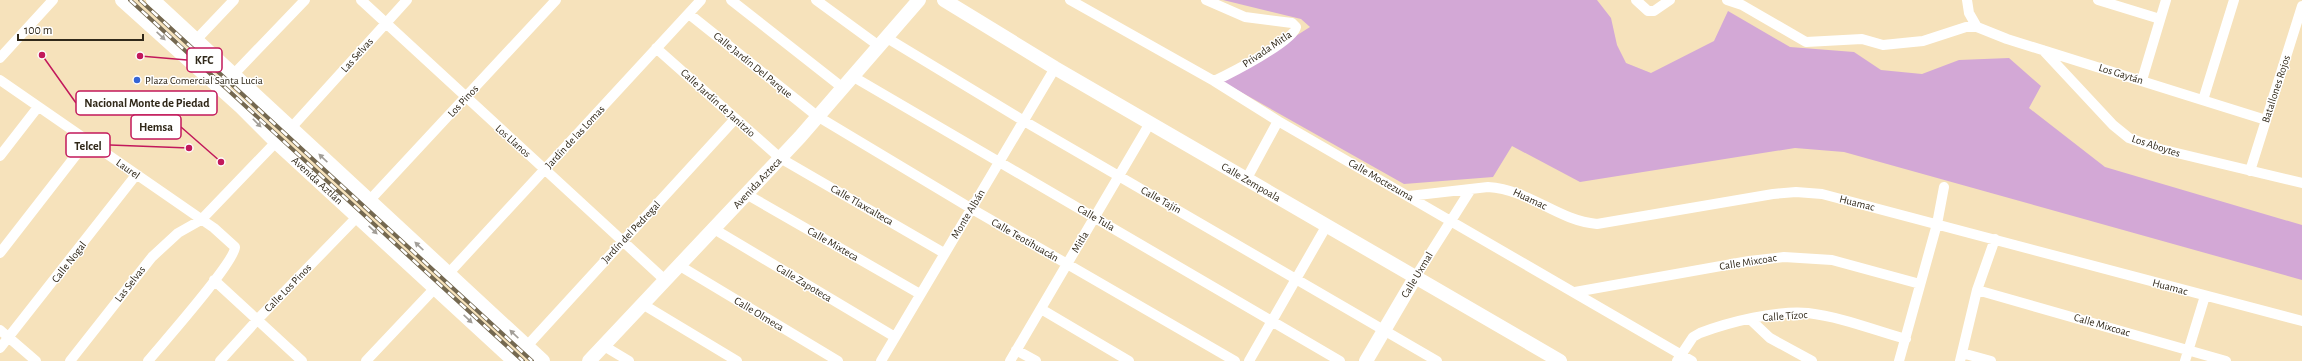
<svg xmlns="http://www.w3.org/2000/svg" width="2302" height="361" viewBox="0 0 2302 361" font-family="'Alegreya Sans',sans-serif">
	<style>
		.green { fill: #d3a8d6 }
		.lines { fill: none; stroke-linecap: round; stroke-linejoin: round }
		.street { stroke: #fff; stroke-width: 10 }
		.secondary { stroke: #fff; stroke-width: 14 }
		.rail-casing { stroke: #746850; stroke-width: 4 }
		.rail { stroke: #fff; stroke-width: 2.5; stroke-dasharray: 8; stroke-linecap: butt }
		.oneway { fill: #a29e98 }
		.poi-dot { fill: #3665d5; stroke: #fff; stroke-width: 1.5 }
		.labels { text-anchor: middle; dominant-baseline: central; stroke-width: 3; stroke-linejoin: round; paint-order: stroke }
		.street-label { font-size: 11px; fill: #302819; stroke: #fff }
		.poi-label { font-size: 11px; fill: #302819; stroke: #fff; text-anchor: start }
		.leader { fill: none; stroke: #c2185b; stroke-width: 1.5 }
		.callout-dot { fill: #c2185b; stroke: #fff; stroke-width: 1.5 }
		.callout { fill: #fff; stroke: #c2185b; stroke-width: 1.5 }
		.callout-label { font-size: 12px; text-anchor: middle; font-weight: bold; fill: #302819 }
	</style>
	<rect width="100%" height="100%" fill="#f6e2bb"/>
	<path class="green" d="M1223 0H1597L1611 18 1617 45 1626 63 1651 73 1714 41 1728 11 1790 47 1854 52 1881 70 1922 74 1959 60 2009 58 2041 86 2029 108 2105 167 2302 225V280L1844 152 1795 148 1580 182 1512 146 1493 177 1404 184 1223 82 1310 27 1301 19Z"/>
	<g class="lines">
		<path class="street" d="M361 0 666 281
			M731 0 843 88
			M816 0 879 46
			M1070 0 1214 81 1278 121 1692 361
			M1206 0 1245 17 1292 23 1296 27C1294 41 1229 74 1214 81
			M1636 0 1648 11H1654L1670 0
			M1727 0 1742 5 1806 42 1862 39 1883 45 1923 41 1966 27H1977L2007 39 2266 120
			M1967 0 1969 13 1977 27
			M2098 0 2160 19
			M689 14 817 116 972 209 1235 361
			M887 38 1024 121 1437 361
			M196 40 234 0
			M656 48 780 158 944 253
			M2043 50 2113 125 2129 138 2160 149 2302 183
			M0 58 53 0
			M852 76 1340 361
			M0 80 214 228 235 247C235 262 162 344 148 361
			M2142 80 2166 0
			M222 90 233 75 305 0
			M2203 100 2234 0
			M291 128 407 0
			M0 156 38 107
			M2250 171 2302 6
			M1247 178 1278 121
			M746 194 920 294
			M1409 196 1488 187C1531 190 1556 220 1597 224L1773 194 1796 192 1822 194 2302 321
			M369 201 556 0
			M714 229 895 337
			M0 253 87 141
			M680 266 838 361
			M448 274 701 0
			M1416 276 1471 189
			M214 280 302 361
			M1977 290 2226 361
			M1575 292 1749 261 1784 257 1832 260 1920 284
			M644 305 737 361
			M1041 309 1129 361
			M1750 319 1770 338 1812 361
			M0 330 36 361
			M527 346 735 119
			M604 346 629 361
			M0 348 136 175
			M1016 350 1036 361
			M1962 353 1991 361
			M70 361 152 257 178 233 201 220 276 142
			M220 361 258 319 358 216
			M366 361 435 288
			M881 361 1055 68
			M1010 361 1150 123
			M1249 361 1327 225
			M1677 361 1693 337 1700 333C1729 322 1777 310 1808 313 1841 317 1874 330 1906 339
			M1899 361 1937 224 1944 187
			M1960 361 1977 290 1995 239
			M2185 361 2205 296"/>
		<g class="secondary">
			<path id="s1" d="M122 0 241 107 276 142 514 361"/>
			<path d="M153 0 543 361"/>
			<path id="s2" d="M944 0 1055 68 1560 361"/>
			<path id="s3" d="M589 361 800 137 919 0"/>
			<path d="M1366 361 1416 276"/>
		</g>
		<defs>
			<path id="rail" d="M130 0 523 361
				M140 0 532 361"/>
		</defs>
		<use href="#rail" class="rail-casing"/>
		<use href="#rail" class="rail"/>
	</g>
	<defs><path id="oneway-solid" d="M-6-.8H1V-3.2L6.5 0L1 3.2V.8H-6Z"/></defs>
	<g class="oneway">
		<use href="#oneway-solid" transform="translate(161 36) rotate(43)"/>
		<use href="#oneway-solid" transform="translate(257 123) rotate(45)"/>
		<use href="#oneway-solid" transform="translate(323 158) rotate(-137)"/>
		<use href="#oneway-solid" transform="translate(373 230) rotate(43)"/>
		<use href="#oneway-solid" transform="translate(419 246) rotate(-137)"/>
		<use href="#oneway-solid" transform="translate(468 319) rotate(43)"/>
		<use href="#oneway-solid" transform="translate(514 334) rotate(-137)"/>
	</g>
	<circle class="poi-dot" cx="137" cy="80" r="4"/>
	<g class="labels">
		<g class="street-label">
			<text transform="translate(1267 49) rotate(-34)">Privada Mitla</text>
			<text transform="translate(357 55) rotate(-48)">Las Selvas</text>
			<text transform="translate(753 65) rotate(39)">Calle Jardín Del Parque</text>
			<text transform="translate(2121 74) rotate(17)">Los Gaytán</text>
			<text transform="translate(2276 89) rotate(-72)">Batallones Rojos</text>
			<text transform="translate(463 101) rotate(-47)">Los Pinos</text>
			<text transform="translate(718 103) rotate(42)">Calle Jardín de Janitzio</text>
			<text transform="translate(575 137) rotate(-47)">Jardín de las Lomas</text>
			<text transform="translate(513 141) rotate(42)">Los Llanos</text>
			<text transform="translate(2156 146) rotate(18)">Los Aboytes</text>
			<text transform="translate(128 169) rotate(35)">Laurel</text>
			<text stroke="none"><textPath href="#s1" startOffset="266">Avenida Aztlán</textPath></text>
			<text transform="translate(1381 180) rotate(30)">Calle Moctezuma</text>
			<text stroke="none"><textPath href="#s2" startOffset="357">Calle Zempoala</textPath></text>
			<text stroke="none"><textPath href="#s3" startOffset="245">Avenida Azteca</textPath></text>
			<text transform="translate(1530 199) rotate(25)">Huamac</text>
			<text transform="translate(1161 200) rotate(29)">Calle Tajín</text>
			<text transform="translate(1857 203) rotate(14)">Huamac</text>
			<text transform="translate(862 205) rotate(30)">Calle Tlaxcalteca</text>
			<text transform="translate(968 214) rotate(-59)">Monte Albán</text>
			<text transform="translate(1096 218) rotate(30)">Calle Tula</text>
			<text transform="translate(631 232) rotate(-47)">Jardín del Pedregal</text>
			<text transform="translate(1025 240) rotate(30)">Calle Teotihuacán</text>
			<text transform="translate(1080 242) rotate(-59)">Mitla</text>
			<text transform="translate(833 244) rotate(30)">Calle Mixteca</text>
			<text transform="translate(69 262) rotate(-52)">Calle Nogal</text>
			<text transform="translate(1748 262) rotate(-9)">Calle Mixcoac</text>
			<text transform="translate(1417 275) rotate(-59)">Calle Uxmal</text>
			<text transform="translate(804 283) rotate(31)">Calle Zapoteca</text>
			<text transform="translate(130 284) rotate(-52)">Las Selvas</text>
			<text transform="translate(2170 287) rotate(15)">Huamac</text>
			<text transform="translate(288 288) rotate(-46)">Calle Los Pinos</text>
			<text transform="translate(759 314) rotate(31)">Calle Olmeca</text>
			<text transform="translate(1785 316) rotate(-4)">Calle Tízoc</text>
			<text transform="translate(2102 325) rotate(16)">Calle Mixcoac</text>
		</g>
		<g class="poi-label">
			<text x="145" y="80">Plaza Comercial Santa Lucia</text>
		</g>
	</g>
	<path class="leader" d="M140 56L187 60M42 55L76 103M221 162L181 127M189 148L110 145"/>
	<g class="callout-dot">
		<circle cx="140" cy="56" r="4"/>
		<circle cx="42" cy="55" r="4"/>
		<circle cx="221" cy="162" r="4"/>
		<circle cx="189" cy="148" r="4"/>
	</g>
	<g class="callout">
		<rect x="187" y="48" width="35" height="24" rx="4"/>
		<rect x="76" y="91" width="141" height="24" rx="4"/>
		<rect x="131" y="115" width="50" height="24" rx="4"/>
		<rect x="66" y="133" width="44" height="24" rx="4"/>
	</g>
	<g class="callout-label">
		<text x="204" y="64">KFC</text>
		<text x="147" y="107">Nacional Monte de Piedad</text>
		<text x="156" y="131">Hemsa</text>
		<text x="88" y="150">Telcel</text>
	</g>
	<path d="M18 34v6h125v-6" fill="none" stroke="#302819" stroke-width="2"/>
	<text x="24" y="34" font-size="12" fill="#302819" stroke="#ffffff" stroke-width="3" paint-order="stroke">100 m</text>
</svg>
